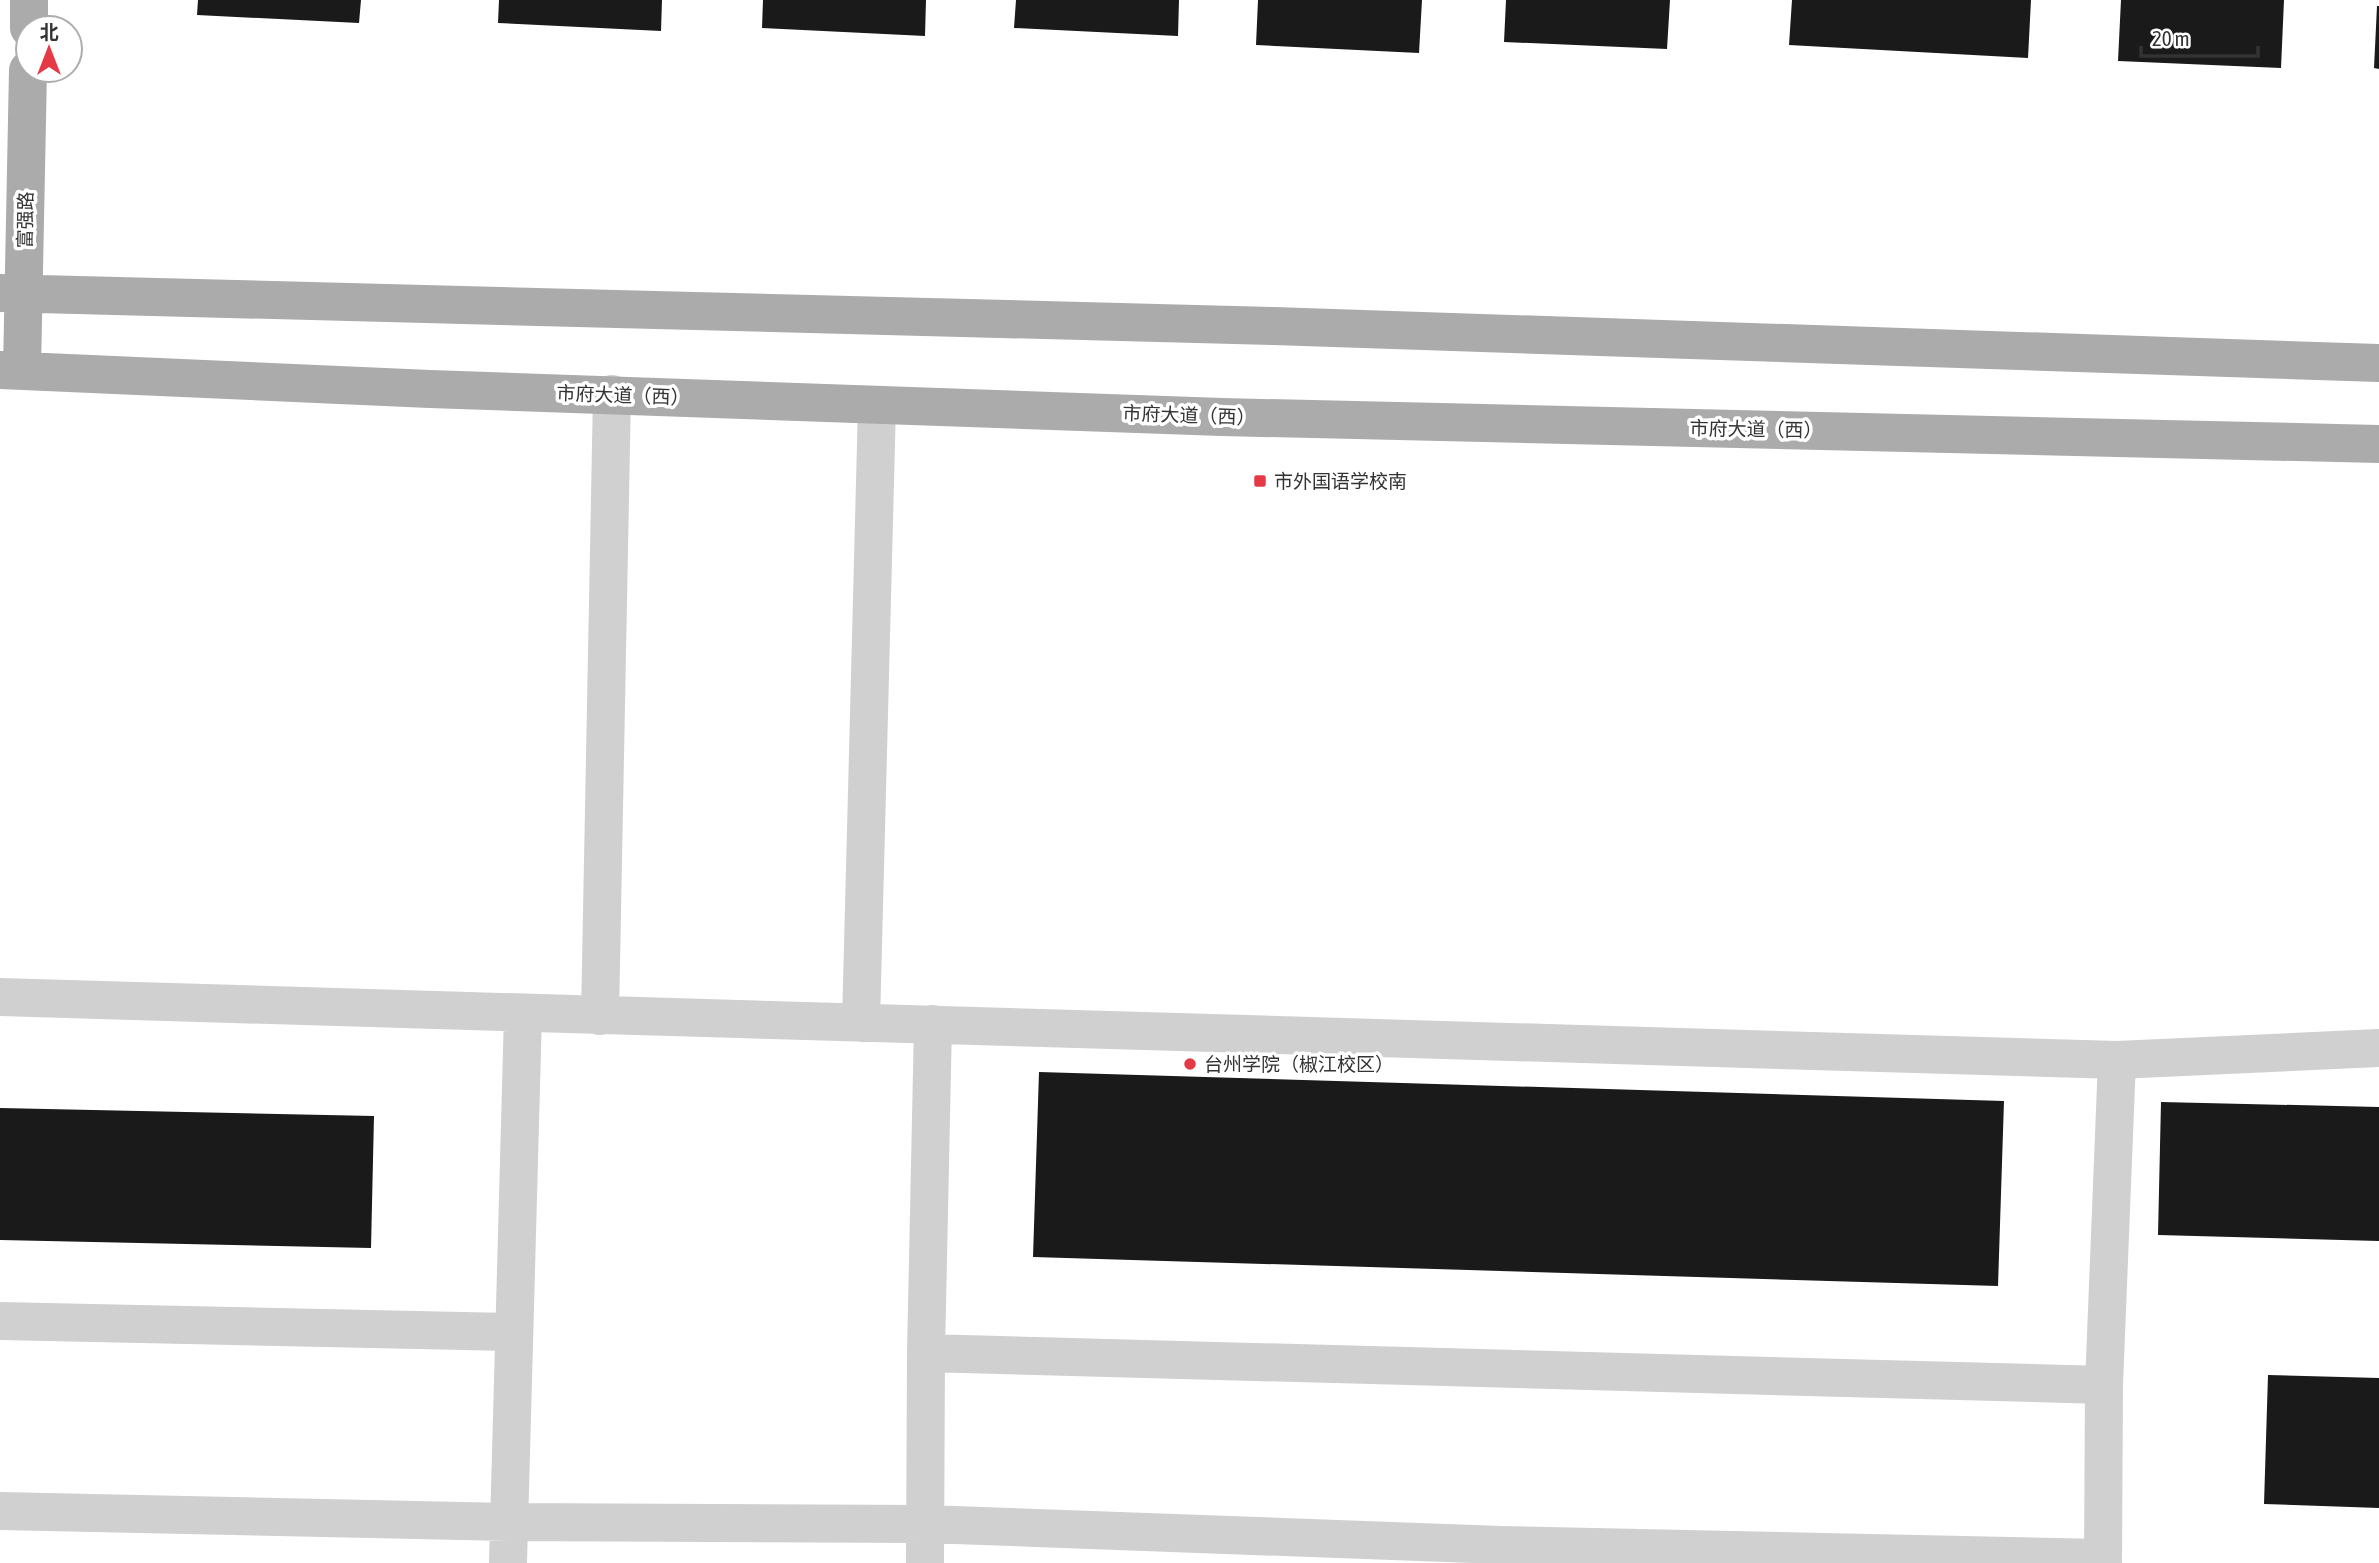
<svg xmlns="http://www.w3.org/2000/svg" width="2379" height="1563" viewBox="0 0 2379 1563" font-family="'Asap Condensed','Noto Sans SC',sans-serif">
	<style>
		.building { fill: #1a1a1a }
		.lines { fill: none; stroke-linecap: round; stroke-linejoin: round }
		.minor { stroke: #d0d0d0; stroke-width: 38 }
		.major { stroke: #ababab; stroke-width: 38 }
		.poi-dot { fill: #e63946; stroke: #fff; stroke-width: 2.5 }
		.labels { text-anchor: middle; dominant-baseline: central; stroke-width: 7; stroke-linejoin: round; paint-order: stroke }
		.street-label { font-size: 19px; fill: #333; stroke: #fff }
		.poi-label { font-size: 19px; fill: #333; stroke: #fff; text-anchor: start }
	</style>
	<rect width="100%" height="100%" fill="#fff"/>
	<path class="building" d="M198 0H361L359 23 197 15Z
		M499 0H662L661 31 498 23Z
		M763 0H926L925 36 762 28Z
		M1016 0H1179L1178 36 1014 28Z
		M1258 0H1422L1419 53 1256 45Z
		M1506 0H1670L1667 49 1504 42Z
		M1792 0H2031L2028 58 1789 45Z
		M2121 0H2284L2281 68 2118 61Z
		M2377 6H2379V69L2374 68Z
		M1039 1072 2004 1101 1998 1286 1033 1257Z
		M2161 1102 2379 1107V1241L2158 1235Z
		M0 1108 374 1116 371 1248 0 1240Z
		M2268 1375 2379 1378V1508L2264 1504Z"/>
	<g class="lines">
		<path class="minor" d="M0 997 2117 1060 2379 1048
			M600 1016 612 394
			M861 1023 877 405
			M0 1321 514 1332
			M926 1353 2104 1385
			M0 1511 509 1522 926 1524 1501 1545 2103 1558
			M508 1563 523 1014
			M925 1563 926 1353 933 1024
			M2103 1563 2104 1385 2117 1060"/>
		<path class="major" d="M29 28V0
			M0 293 1274 326 2379 363
			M0 370 430 389 1222 417 2379 444
			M22 370 28 70"/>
	</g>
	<g class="poi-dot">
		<rect x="1253" y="474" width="14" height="14" rx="3.5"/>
		<circle cx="1190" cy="1064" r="7"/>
	</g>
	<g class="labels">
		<g class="street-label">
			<text transform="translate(25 220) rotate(-89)">富强路</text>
			<text transform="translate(623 395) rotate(2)">市府大道（西）</text>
			<text transform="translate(1189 415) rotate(2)">市府大道（西）</text>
			<text transform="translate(1756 429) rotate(1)">市府大道（西）</text>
		</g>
		<g class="poi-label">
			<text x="1274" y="481">市外国语学校南</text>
			<text x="1204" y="1064">台州学院（椒江校区）</text>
		</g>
	</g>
	<g transform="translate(49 49)"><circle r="33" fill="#ffffff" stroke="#adadad" stroke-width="2"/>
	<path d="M0-5L12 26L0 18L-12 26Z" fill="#e63946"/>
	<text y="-10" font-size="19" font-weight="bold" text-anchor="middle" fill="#333333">北</text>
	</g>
	<path d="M2141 46v10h117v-10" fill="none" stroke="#333333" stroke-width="3.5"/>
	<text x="2152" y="46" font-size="21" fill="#333333" stroke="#ffffff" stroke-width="5" paint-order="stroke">20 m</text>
</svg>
